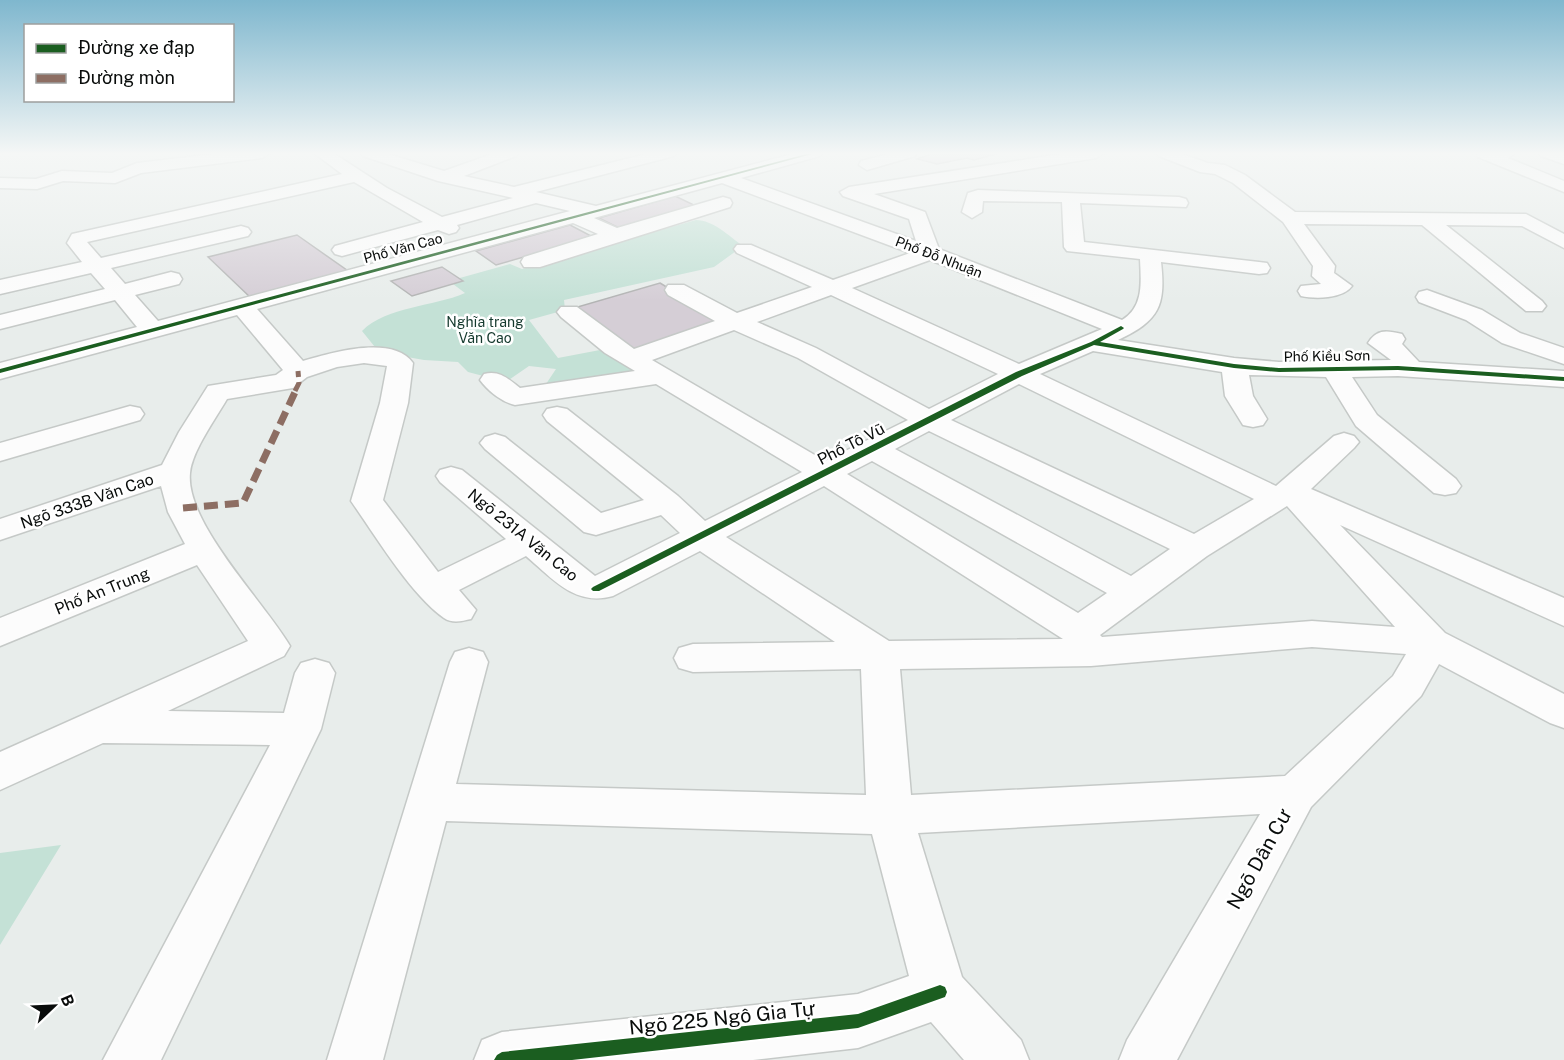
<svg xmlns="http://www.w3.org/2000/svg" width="1564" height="1060" viewBox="0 0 1564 1060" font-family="'Public Sans',sans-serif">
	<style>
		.green { fill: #c4e1d6 }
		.building { fill: #d5ced6; stroke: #b3b4b4; stroke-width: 1.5 }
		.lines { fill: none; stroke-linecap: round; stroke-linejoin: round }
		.minor-casing { stroke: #c5c9c7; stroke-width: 3 }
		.minor { fill: #fcfcfc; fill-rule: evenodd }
		.quiet-far1 { stroke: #8d6e63; stroke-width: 5; stroke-dasharray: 10 5; stroke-linecap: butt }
		.quiet { stroke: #8d6e63; stroke-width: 7; stroke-dasharray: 14 7; stroke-linecap: butt }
		.cycleway-casing { stroke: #fff; stroke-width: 4 }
		.cycleway { fill: #1b5e20; fill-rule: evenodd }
		.labels { text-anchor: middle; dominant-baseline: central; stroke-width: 5; stroke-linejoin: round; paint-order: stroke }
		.far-street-label { font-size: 14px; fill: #090c0b; stroke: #fff }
		.far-park-label { font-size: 14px; fill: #14392d; stroke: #fff }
		.street-label { font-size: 16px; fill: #090c0b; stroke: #fff }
		.near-street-label { font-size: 20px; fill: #090c0b; stroke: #fff }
	</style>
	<rect width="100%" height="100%" fill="#e8edeb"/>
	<path class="green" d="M696 220C713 220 729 236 743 246L714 267 564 300 565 310 529 320 558 358 600 350 641 376 542 390 556 369 529 366 506 382 468 372 458 362 424 360 379 352 362 331C387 306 433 307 465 293L449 281 510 264 522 269Z
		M61 845 0 945V853Z"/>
	<path class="building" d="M934 153H1000L974 160 967 158 937 164 917 159Z
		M675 196 696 206 619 228 599 218Z
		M570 225 593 237 496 265 476 251Z
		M297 235 351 273 252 299 208 257Z
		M442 267 463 281 412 296 391 281Z
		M660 283 721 320 631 351 574 308Z"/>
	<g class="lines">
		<defs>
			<path id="minor" d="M223 153H270L262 158 141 173 115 183 63 181 37 189 0 188V178L36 179 62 171 112 173 137 163Z
				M314 153H333L387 188 442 217 513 198 438 181 363 156 361 153H385L444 171 495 153H518L516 156 464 176 514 187 650 153H676L674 156 536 192 596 206 796 153H822L820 156 741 178 916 241 909 219 843 196 840 192 849 187 1067 153H1104L1096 158 874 194 925 212 939 249 1122 320C1144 307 1141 282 1140 259L1067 251 1064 247 1062 202 983 201 982 212 972 218 962 212 968 193 978 190 1179 197 1186 199 1188 203 1186 207 1080 203 1084 242 1259 262 1267 263 1270 268 1267 273 1259 274 1161 262C1166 306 1159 321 1118 340L1234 358 1279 362 1391 360 1368 343C1377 329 1386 330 1402 334L1405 339 1402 344 1419 362 1564 371V387L1398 376 1352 377 1377 415 1456 479 1461 486 1456 493 1445 495 1434 493 1356 426 1326 377 1249 375 1253 396 1267 419 1263 425 1253 427 1243 425 1225 396 1222 372 1093 351 1040 374 1276 486 1334 436 1344 433 1354 436 1359 442 1354 448 1311 489 1564 598V626L1340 525 1445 633 1564 694V728L1550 723 1439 664 1421 696 1311 807 1177 1060H1119L1127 1040 1260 814 918 833 962 977 1021 1040 1029 1060H964L931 1022 858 1048 753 1060H474L482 1040 502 1032 858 994 909 976 872 834 446 821 383 1060H327L450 662 455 652 469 648 483 652 488 662 456 784 866 795 861 669 693 672 679 668 674 658 679 648 693 644 835 642 700 551 613 596C575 607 552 578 526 556L459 590 476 610 471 619C462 621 453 624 444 618 411 595 375 535 351 501L380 403 387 366 364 363 337 367 307 377 293 388 227 399C216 418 192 451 190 473 185 523 265 603 290 646L284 656 168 711 284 713 295 673 301 663 315 659 329 663 335 673 321 729 161 1060H103L270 745 103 743 0 790V752L248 641 197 565 0 646V618L185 544 168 512 161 486 0 540V519L162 465 179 432 208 386 276 375 283 370 237 315 0 379V363L137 327 115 300 0 329V315L105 289 91 273 0 294V280L82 262 67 243 72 234 342 174ZM354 182 423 222 335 246 332 250 335 254 342 256 438 230 449 234 456 232 459 228 457 225 536 203 570 211 158 321 135 295 179 284 182 279 179 274 171 272 125 284 111 268 248 236 251 232 248 228 241 226 101 258 87 242ZM722 183 910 253 833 280 751 245H737L734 249 737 253 812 287 737 313 684 285H668L665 290 668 295 715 321 634 349 577 307H561L557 312 561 317 605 353 635 371 520 388C508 379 500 370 484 374L480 380C488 391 502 402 515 405L656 384 802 472 705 521 678 496 567 409 557 407 547 409 543 415 547 421 644 500 601 513 505 437 495 434 485 437 480 443 485 449 584 532 596 535 661 515 680 533 595 576 462 470 451 467 440 470 436 476 440 482 506 539 438 572 383 500 408 403 413 363C393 334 330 353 303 361L257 309 573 223 598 234 524 257 521 262 524 267H540L730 207 732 203 730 199 723 197 617 228 594 218ZM930 260 1102 329 1019 364 852 288ZM831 295 998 374 929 409 816 348 757 322ZM734 330 798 358 908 420 825 461 652 360ZM1019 384 1254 499 1194 534 951 420ZM929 431 1170 549 1131 576 895 449ZM872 461 1107 593 1078 613 847 474ZM824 486 1063 639 889 641 726 537ZM1287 506 1395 627 1312 621 1102 637 1100 635 1207 556ZM1312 647 1406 654 1393 676 1285 776 911 795 900 669 1091 666Z
				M892 153H917L915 156 867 170 859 165 861 161Z
				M1157 153H1179L1208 163 1225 165 1245 175 1295 212 1526 214 1564 234V248L1522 226 1446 225 1542 301 1546 306 1542 311H1526L1422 225 1304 224 1335 266 1334 273 1352 286C1343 299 1315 299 1301 296L1298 291 1301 286 1321 284 1312 276 1313 266 1283 222 1233 183 1215 174 1200 172 1159 156Z
				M1477 153H1515L1508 158 1564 181V192L1478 157Z
				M1539 153H1564V164L1541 156Z
				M1427 290 1482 310 1520 333 1564 348V364L1502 343 1466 320 1419 302 1416 297 1419 292Z
				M130 406 140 408 144 414 140 420 0 461V443Z"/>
		</defs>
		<use href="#minor" class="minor-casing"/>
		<use href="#minor" class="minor"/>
		<path class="quiet-far1" d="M295 391 299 383 298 371"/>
		<path class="quiet" d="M183 508 243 503 296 390"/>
		<defs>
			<path id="cycleway" d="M810 153H816L0 373V369Z
				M1121 326 1124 328 1123 329 1100 342 1234 364 1279 368 1398 366 1564 377V381L1398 370 1279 372 1234 368 1094 345 1022 376 599 591H593L591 589 593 587 1016 372 1091 342Z
				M940 985 945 987 947 992 945 997 858 1028 572 1060H494L497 1055 502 1052 858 1014Z"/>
		</defs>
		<use href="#cycleway" class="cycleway-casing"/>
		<use href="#cycleway" class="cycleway"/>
	</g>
	<linearGradient id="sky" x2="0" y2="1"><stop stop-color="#7fb7ce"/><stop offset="0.51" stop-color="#f5f7f6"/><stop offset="1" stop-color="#f5f7f6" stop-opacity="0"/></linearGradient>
	<rect width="1564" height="301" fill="url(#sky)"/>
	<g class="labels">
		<g class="far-street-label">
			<text transform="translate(403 248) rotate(-15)">Phố Văn Cao</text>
			<text transform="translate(939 257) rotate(21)">Phố Đỗ Nhuận</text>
			<text transform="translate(1327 356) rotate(-1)">Phố Kiều Sơn</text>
		</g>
		<g class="far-park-label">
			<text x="485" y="322">Nghĩa trang<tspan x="485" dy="16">Văn Cao</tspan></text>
		</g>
		<g class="street-label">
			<text transform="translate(851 444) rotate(-27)">Phố Tô Vũ</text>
			<text transform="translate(87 501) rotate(-19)">Ngõ 333B Văn Cao</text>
			<text transform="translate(523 535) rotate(39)">Ngõ 231A Văn Cao</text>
			<text transform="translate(102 591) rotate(-22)">Phố An Trung</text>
		</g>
		<g class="near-street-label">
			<text transform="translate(1259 859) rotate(-61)">Ngõ Dân Cư</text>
			<text transform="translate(722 1018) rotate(-6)">Ngõ 225 Ngô Gia Tự</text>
		</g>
	</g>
	<rect x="24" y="24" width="210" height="78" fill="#ffffff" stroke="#9d9e9d" stroke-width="1.5"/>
	<rect x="36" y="44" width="30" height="9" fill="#1b5e20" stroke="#9d9e9d" stroke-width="1.5"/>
	<text x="78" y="54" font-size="18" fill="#090c0b">Đường xe đạp</text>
	<rect x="36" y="74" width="30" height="9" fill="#8d6e63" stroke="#9d9e9d" stroke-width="1.5"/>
	<text x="78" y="84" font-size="18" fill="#090c0b">Đường mòn</text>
	<g transform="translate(54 1006) rotate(67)" stroke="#ffffff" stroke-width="4.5" paint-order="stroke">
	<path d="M0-4.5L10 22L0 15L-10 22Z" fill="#090c0b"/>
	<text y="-9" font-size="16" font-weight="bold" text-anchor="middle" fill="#090c0b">B</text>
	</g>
</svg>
